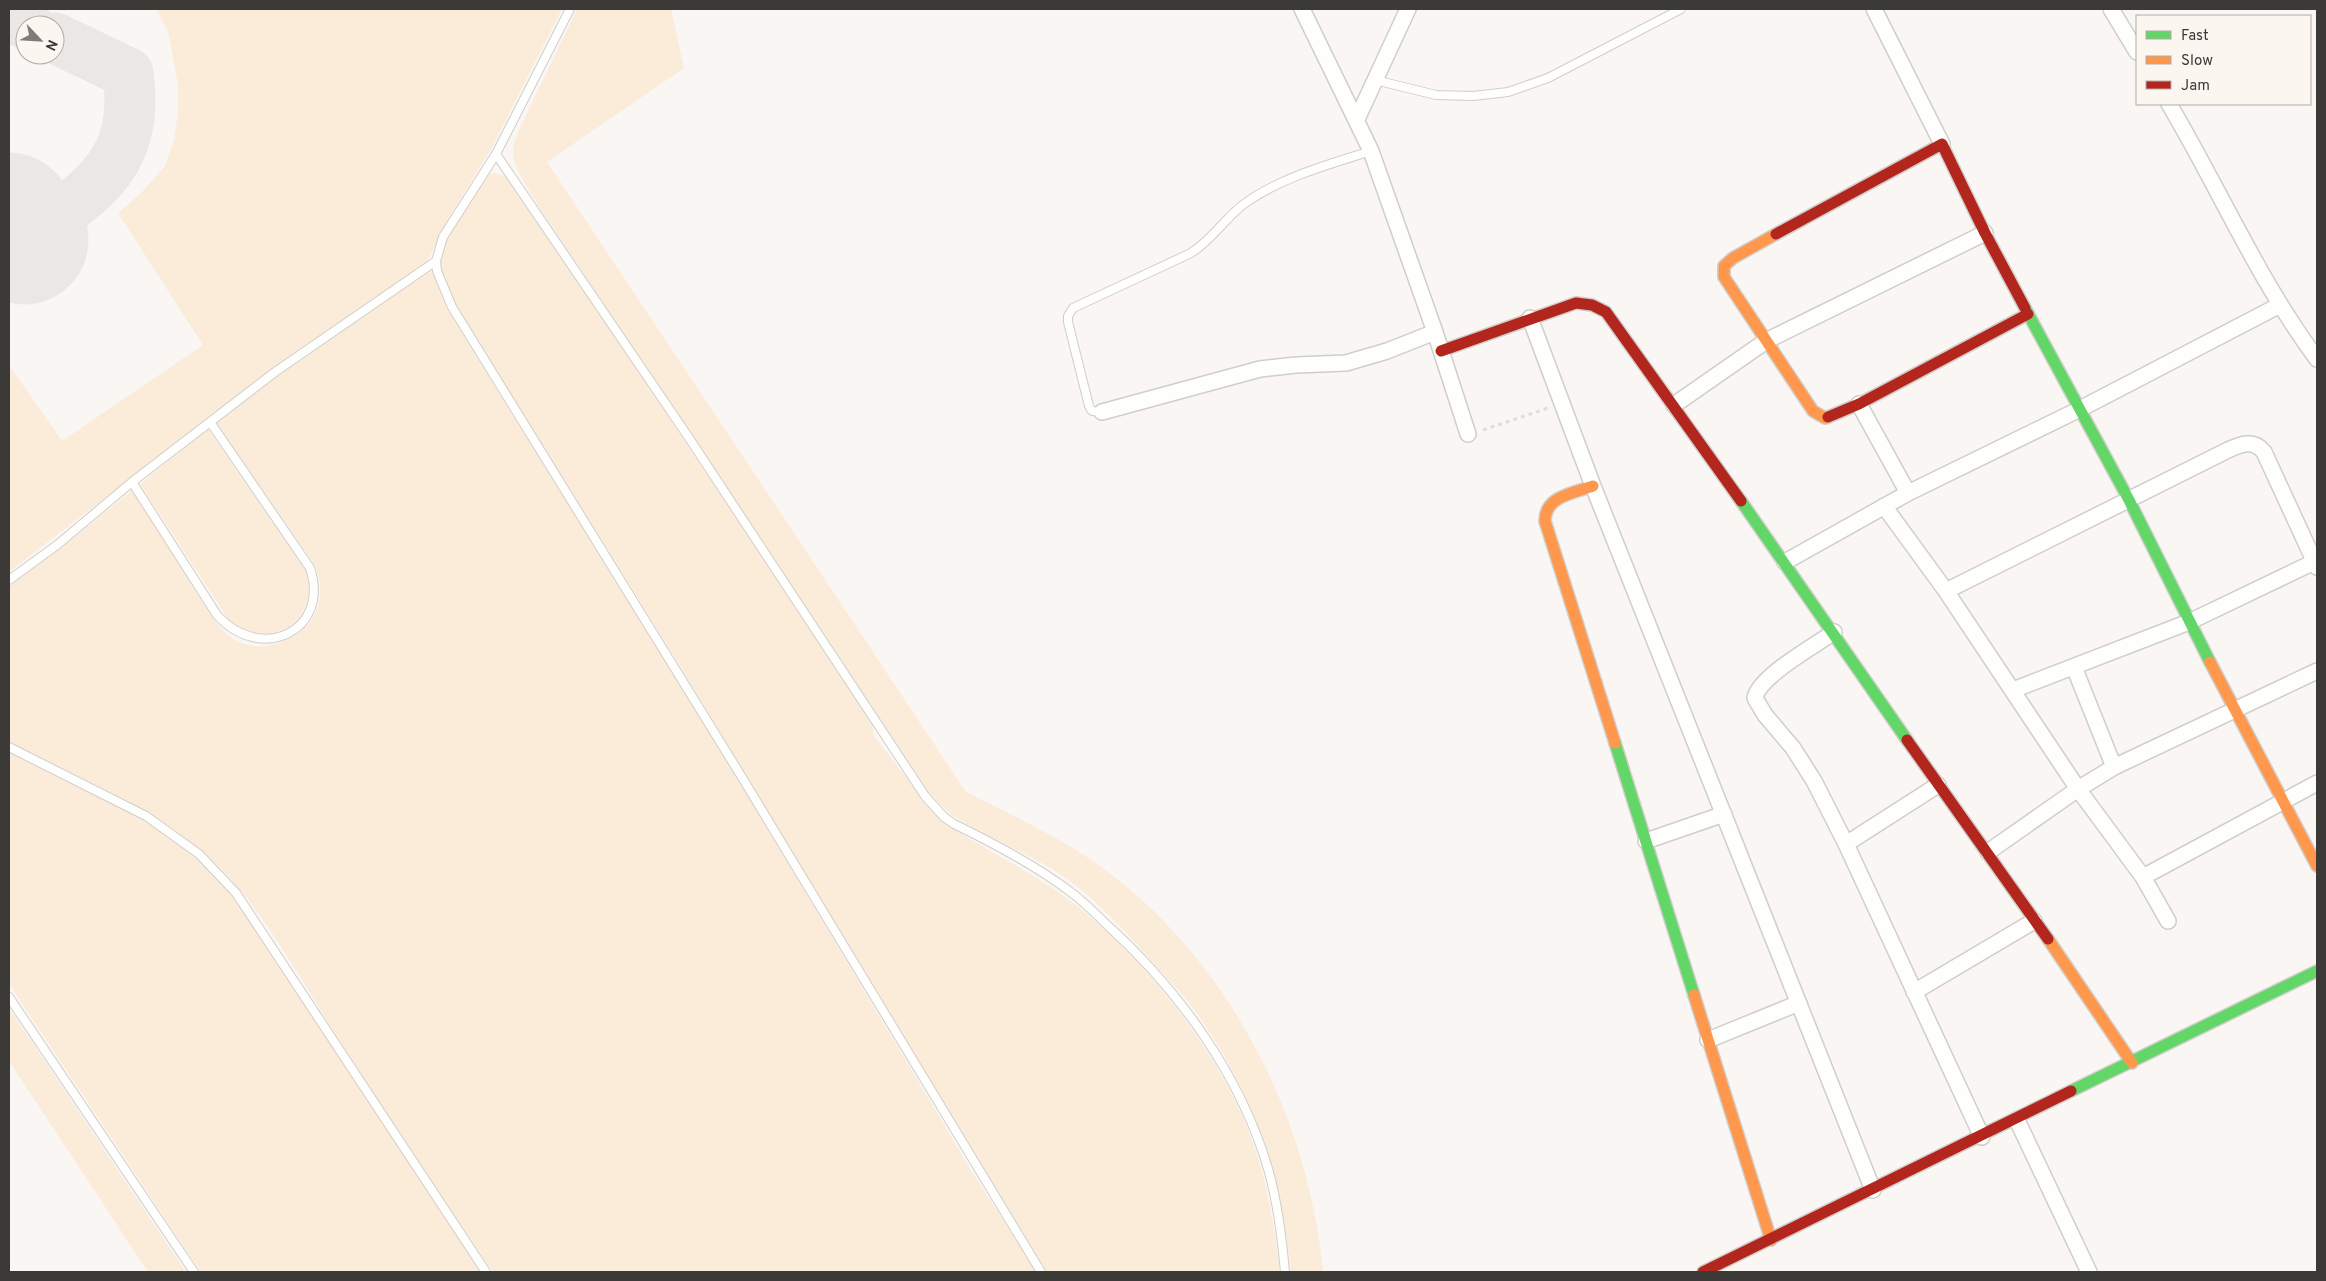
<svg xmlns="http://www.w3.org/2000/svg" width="2326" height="1281" viewBox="0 0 2326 1281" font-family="Overpass,sans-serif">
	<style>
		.green { fill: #fbebd9 }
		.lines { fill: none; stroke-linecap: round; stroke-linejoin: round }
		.taxiway { stroke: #eae7e5; stroke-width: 51 }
		.runway { stroke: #eae7e5; stroke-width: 129 }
		.lane-casing { stroke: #d0cecb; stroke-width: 10 }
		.street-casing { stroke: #d0cecb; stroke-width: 18 }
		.fast-casing { stroke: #d0cecb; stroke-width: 14 }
		.slow-casing { stroke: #d0cecb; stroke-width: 14 }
		.jam-casing { stroke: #d0cecb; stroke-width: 14 }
		.path { stroke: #dfdddc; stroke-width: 3; stroke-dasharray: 4 4; stroke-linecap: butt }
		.lane { stroke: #fefefd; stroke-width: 8 }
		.street { stroke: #fefefd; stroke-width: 15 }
		.fast { stroke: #63d668; stroke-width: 11 }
		.slow { stroke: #ff974d; stroke-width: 11 }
		.jam { stroke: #b3261e; stroke-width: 11 }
	</style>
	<rect width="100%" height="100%" fill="#f9f6f3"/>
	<path class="green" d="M156 9H562L491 149 448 219 427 262 272 369 9 572V365L62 441 203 345 118 213 142 192 165 166 174 140 178 113V84L168 32Z
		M577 9H671L684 68 547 162 966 792C1015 817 1065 839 1108 872 1232 966 1309 1120 1323 1272H1291C1281 1182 1258 1104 1207 1028 1191 1002 1169 980 1149 958 1125 931 1100 903 1070 881 1036 856 994 841 958 819L949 813 929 793 541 210C533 195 512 168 513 151 513 143 517 135 520 128Z
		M494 173 503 175 511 181 871 721 874 736 933 812 949 826C991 853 1038 875 1077 906 1148 963 1223 1057 1253 1143 1268 1184 1274 1229 1280 1272H1047L674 656 456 305C450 292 440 276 441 262 442 234 474 197 490 174Z
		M431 270 447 309 740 782 972 1172 1037 1272H493C439 1192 385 1112 333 1030 296 972 255 895 202 851 144 804 75 775 9 742V586L60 549 133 490C152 521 172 552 191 584 203 602 214 625 232 638 254 654 290 645 308 625 323 607 323 586 315 565L216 423 277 375Z
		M208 429 306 571C320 622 273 649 231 623L140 484Z
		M9 752C63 779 121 801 170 837 199 858 223 885 245 912L481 1272H201L9 984Z
		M9 1008 186 1272H148L9 1061Z"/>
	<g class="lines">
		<path class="taxiway" d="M9 16 28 25
			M24 240C90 192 141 166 128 73L55 38"/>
		<path class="runway" d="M9 217 24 240"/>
		<defs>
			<path id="lane" d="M570 9 496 154 443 237 436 261 437 271 452 307 743 779 1041 1272
				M1375 80 1436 95 1473 96 1508 92 1548 78 1681 9
				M496 154 689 438 925 796 944 817 954 824C991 842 1036 866 1068 890 1082 900 1093 911 1105 923 1179 990 1241 1075 1269 1172 1278 1205 1282 1238 1285 1272
				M1102 412 1092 411 1089 406 1068 322V316L1073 308 1191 253C1212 240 1225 218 1244 204 1279 178 1330 164 1371 151
				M132 482 217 615C261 664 331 631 310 568L210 422
				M9 580 57 545 132 482 275 372 436 261
				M9 747 146 816 199 854 236 893 486 1272
				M9 997 194 1272"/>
			<path id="street" d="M1302 9 1371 151 1435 332 1468 434
				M1874 9 1942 144
				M2111 9 2137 52
				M2169 104C2219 188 2258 280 2317 359
				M1357 119 1408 9
				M1530 318 1593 486 1873 1190
				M1859 404 1908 493
				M1674 405 1766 341 1985 233
				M1102 412 1260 369 1296 365 1346 363 1387 351 1435 332
				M1884 506 1946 591 2078 789 2143 877 2168 921
				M1785 562 1908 493 2080 409 2280 305
				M1946 591 2228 450C2241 444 2253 439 2264 452L2317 567
				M1834 632C1816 645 1758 677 1755 698L1765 715 1793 748 1814 781 1846 844 1982 1137
				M2074 667 2114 767
				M2013 690 2189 622 2314 562
				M1646 841 1724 814
				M1846 844 1938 785
				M1988 852 2078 789 2114 767 2317 671
				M2143 877 2317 783
				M1914 992 2034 921
				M1708 1040 1799 1003
				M2017 1120 2089 1272"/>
			<path id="fast" d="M2025 308 2129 500 2210 662
				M1741 501 1907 740
				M1615 743 1694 995
				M2071 1091 2317 971"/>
			<path id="slow" d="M1776 234 1733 258 1724 266V277L1813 411 1825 418 1828 417
				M1593 486C1574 493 1545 496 1545 521L1615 743
				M2210 662 2317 866
				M2048 939 2132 1063
				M1694 995 1771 1240"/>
			<path id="jam" d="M1776 234 1942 144 1985 233 2025 308
				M1441 351 1576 303 1592 305 1606 312 1741 501
				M1828 417 1859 404 2028 314
				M1907 740 2048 939
				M1703 1272 2071 1091"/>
		</defs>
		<use href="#lane" class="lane-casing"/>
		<use href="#street" class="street-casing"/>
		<use href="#fast" class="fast-casing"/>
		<use href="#slow" class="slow-casing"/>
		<use href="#jam" class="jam-casing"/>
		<path class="path" d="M1483 430 1548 408"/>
		<use href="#lane" class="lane"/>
		<use href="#street" class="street"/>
		<use href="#fast" class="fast"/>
		<use href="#slow" class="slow"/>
		<use href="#jam" class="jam"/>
	</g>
	<rect width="2326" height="1281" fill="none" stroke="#3c3a37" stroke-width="20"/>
	<rect x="2136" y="15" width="175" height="90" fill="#fcf6f0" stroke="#afaba6"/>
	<rect x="2146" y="31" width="25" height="8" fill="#63d668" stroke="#afaba6"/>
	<text x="2181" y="40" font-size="15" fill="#3c3a37">Fast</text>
	<rect x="2146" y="56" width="25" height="8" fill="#ff974d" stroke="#afaba6"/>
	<text x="2181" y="65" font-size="15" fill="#3c3a37">Slow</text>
	<rect x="2146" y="81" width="25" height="8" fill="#b3261e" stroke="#afaba6"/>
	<text x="2181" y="90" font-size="15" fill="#3c3a37">Jam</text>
	<g transform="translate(40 40) rotate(115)"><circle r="24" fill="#fcf6f0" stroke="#afaba6"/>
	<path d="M0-4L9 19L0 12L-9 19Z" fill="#7e7c79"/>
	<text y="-8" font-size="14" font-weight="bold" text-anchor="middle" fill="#3c3a37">N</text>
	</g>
</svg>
